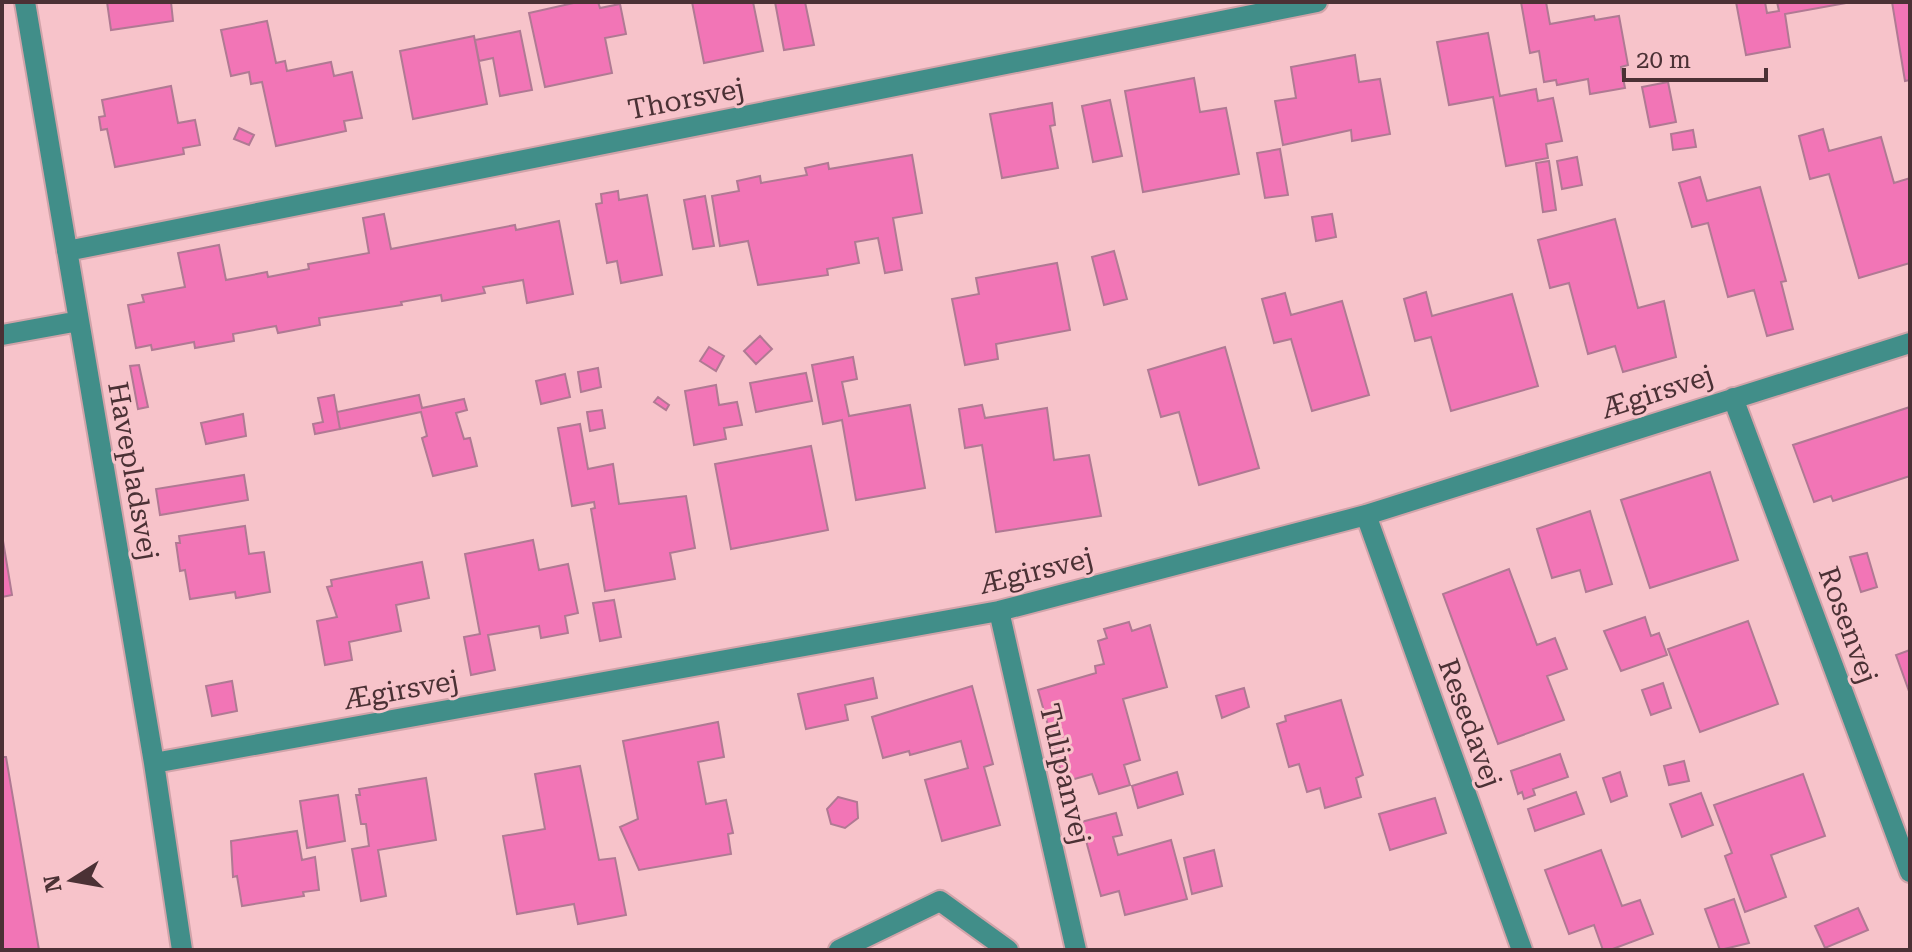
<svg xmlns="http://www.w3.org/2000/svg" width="1912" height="952" viewBox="0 0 1912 952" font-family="'Roboto Serif',serif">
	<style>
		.building { fill: #f275b6; stroke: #b07993; stroke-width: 2 }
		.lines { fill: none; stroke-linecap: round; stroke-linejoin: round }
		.minor-casing { stroke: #d1a3a9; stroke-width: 24 }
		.minor { stroke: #418e89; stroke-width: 20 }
		.labels { text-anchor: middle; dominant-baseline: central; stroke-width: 6; stroke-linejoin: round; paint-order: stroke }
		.street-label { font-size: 28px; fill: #4b3135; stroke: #f7c3ca }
	</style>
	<rect width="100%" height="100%" fill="#f7c3ca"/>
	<path class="building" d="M107 2H171L173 21 111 30Z
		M578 2H598L600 8 620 4 626 34 605 38 612 73 545 87 529 13Z
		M692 2H753L763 51 704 63Z
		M775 2H805L814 45 784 50Z
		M1521 2H1546L1550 24 1594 16 1595 20 1619 16 1628 65 1621 67 1625 88 1590 94 1588 79 1557 85 1556 80 1544 82 1539 51 1530 53Z
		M1736 2H1765L1767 13 1779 11 1777 2 1846 3 1785 14 1790 47 1746 55Z
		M1892 2H1910V80L1905 81Z
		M267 21 276 63 285 61 287 71 331 62 334 76 352 72 362 118 344 121 346 131 276 146 262 82 251 84 249 72 231 76 221 30Z
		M520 31 532 90 500 96 493 58 479 61 475 40Z
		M1488 33 1500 96 1536 89 1538 101 1553 98 1562 141 1546 144 1548 158 1506 166 1493 97 1449 105 1437 42Z
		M474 36 487 104 413 119 400 51Z
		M1355 55 1359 82 1380 79 1390 134 1352 141 1351 130 1283 145 1275 101 1296 98 1291 67Z
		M1194 78 1200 112 1226 108 1239 174 1143 192 1125 91Z
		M1668 82 1676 122 1650 127 1642 87Z
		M171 86 178 123 195 120 200 145 183 148 184 154 115 167 107 129 101 130 99 117 105 116 102 100Z
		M1110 100 1122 156 1093 162 1082 106Z
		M1052 103 1055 125 1050 126 1058 168 1002 178 990 114Z
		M239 128 254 135 249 145 234 139Z
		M1823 129 1829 151 1881 137 1894 183 1910 178V263L1859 278 1829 174 1810 179 1799 136Z
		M1693 130 1696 147 1673 150 1671 134Z
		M1280 149 1288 195 1265 198 1257 153Z
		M912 155 922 213 893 218 902 270 885 273 878 238 855 242 859 263 827 269 828 275 758 285 748 241 720 246 712 196 739 191 737 181 760 176 761 183 807 175 805 168 828 163 829 169Z
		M1577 157 1582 185 1562 189 1557 161Z
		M1549 161 1556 210 1543 212 1536 163Z
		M1700 177 1707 201 1760 187 1786 281 1781 282 1793 329 1767 336 1754 290 1728 297 1708 223 1692 227 1679 183Z
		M618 191 619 200 647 195 662 275 621 283 617 261 607 263 596 204 602 203 601 194Z
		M705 196 714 246 693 249 684 200Z
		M384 214 391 249 515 225 516 230 559 221 573 294 527 303 523 280 483 287 485 293 442 301 441 295 401 302 402 305 319 318 320 325 278 333 276 326 233 334 234 341 195 348 194 342 152 350 151 345 136 348 128 305 144 302 142 295 185 287 178 253 219 245 226 280 267 272 268 277 309 269 308 264 369 253 363 218Z
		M1332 214 1336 237 1316 241 1312 217Z
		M1615 219 1638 308 1664 301 1676 357 1623 372 1615 346 1588 354 1569 283 1550 288 1538 240Z
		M1114 251 1127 299 1104 305 1092 257Z
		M1057 263 1070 330 996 344 998 359 965 365 952 299 979 294 976 278Z
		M1426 292 1432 316 1512 294 1538 386 1451 411 1431 337 1415 341 1404 299Z
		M1285 293 1291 315 1342 301 1369 395 1312 411 1291 339 1274 343 1262 299Z
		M760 336 772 349 756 364 744 351Z
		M709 347 724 356 716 371 700 361Z
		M1225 347 1259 468 1199 485 1179 412 1161 417 1148 370Z
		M853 357 857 379 842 382 849 416 910 405 925 488 856 500 842 420 823 424 812 365Z
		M139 365 148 407 138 409 130 366Z
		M598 368 601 387 581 392 578 372Z
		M806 373 812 401 756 412 750 383Z
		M565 374 570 397 541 404 536 381Z
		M716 385 719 405 737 402 742 425 724 428 726 439 694 445 685 391Z
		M334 395 340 429 315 434 313 424 323 422 318 398Z
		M419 395 422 408 464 399 467 410 456 413 464 439 470 438 477 466 433 476 422 438 427 436 421 412 340 429 337 412Z
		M658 397 669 405 666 410 654 402Z
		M982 405 985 418 1047 408 1054 460 1089 455 1101 516 996 532 982 445 965 448 959 409Z
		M1910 407V476L1833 501 1831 496 1814 502 1793 445Z
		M602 410 605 428 590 431 587 412Z
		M243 414 246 436 206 444 201 423Z
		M580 424 588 469 613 464 619 504 686 496 695 548 670 553 675 579 605 591 591 509 595 508 594 502 572 506 558 428Z
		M811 446 828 530 731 549 715 464Z
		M1710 472 1738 560 1650 588 1621 500Z
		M244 475 248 500 160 515 156 489Z
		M1590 511 1612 584 1586 592 1580 570 1552 578 1537 529Z
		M245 526 249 554 264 552 270 592 236 598 235 592 190 599 185 570 180 571 176 543H180L179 536Z
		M2 535 12 595 2 597Z
		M533 540 539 570 568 564 578 613 565 616 568 633 541 638 539 626 488 635 495 670 471 675 464 637 480 634 465 554Z
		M1867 553 1877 587 1861 592 1850 557Z
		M422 562 429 598 396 605 401 631 349 642 352 660 325 665 317 621 337 617 327 587 332 586 331 580Z
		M1509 569 1537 645 1555 638 1567 669 1547 676 1564 720 1498 744 1443 594Z
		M614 600 621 637 600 641 593 603Z
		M1645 617 1651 636 1659 633 1667 655 1621 671 1604 631Z
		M1748 621 1778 704 1700 732 1668 649Z
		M1129 622 1132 631 1150 625 1167 687 1123 699 1140 760 1124 765 1130 785 1099 794 1092 774 1064 782 1038 690 1096 673 1095 666 1104 664 1098 641 1107 638 1104 629Z
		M1910 650V694L1896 655Z
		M873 678 877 698 845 705 848 720 806 729 798 694Z
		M232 681 237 711 212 716 206 686Z
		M1663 683 1671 708 1651 715 1642 690Z
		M972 686 993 764 984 767 1000 825 942 841 925 780 968 768 961 741 910 755 909 751 883 758 872 717Z
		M1244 688 1249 707 1222 718 1216 696Z
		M1341 700 1363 775 1356 778 1361 797 1325 808 1320 788 1307 792 1299 764 1289 767 1277 724 1286 721 1285 716Z
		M718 722 724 757 698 762 706 804 726 800 733 833 728 834 731 854 639 870 620 827 638 819 623 741Z
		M1560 754 1568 777 1533 789 1535 795 1524 799 1522 792 1518 794 1511 771Z
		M2 757H6L39 950H2Z
		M1684 761 1689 781 1669 785 1664 766Z
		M580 766 599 860 615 858 626 915 578 924 574 904 517 914 503 836 545 829 535 774Z
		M1177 772 1183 794 1138 808 1132 786Z
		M1620 772 1627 796 1611 802 1603 778Z
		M1803 774 1825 836 1771 855 1786 897 1745 912 1725 856 1732 853 1714 805Z
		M426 778 436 840 378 850 386 896 361 901 352 849 369 846 366 824H361L356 795H360L359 789Z
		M1576 792 1584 814 1535 831 1528 809Z
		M1701 793 1713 825 1682 837 1670 804Z
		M338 795 345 841 307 848 300 801Z
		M838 797 857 802 858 818 845 828 831 824 827 809Z
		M1435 798 1446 833 1390 850 1379 814Z
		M1116 813 1122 835 1113 837 1118 855 1171 840 1187 899 1125 915 1119 891 1101 896 1081 822Z
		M297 831 302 860 315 857 319 890 303 892 304 896 242 906 237 876 233 877 231 841Z
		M1214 850 1222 886 1192 894 1184 858Z
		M1601 850 1622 906 1640 900 1653 934 1610 950H1603L1594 925 1569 934 1545 870Z
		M1734 899 1749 943 1720 950 1705 909Z
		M1858 908 1868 930 1825 948 1815 926Z"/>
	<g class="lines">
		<defs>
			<path id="minor" d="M25 2 154 763 182 950
				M67 251 1317 2
				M2 335 79 321
				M1733 398 1910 872
				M1366 515 1522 950
				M999 611 1076 950
				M154 763 999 611 1366 515 1910 343
				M839 950 940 901 1008 950"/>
		</defs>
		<use href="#minor" class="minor-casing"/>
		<use href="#minor" class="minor"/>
	</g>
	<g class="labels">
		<g class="street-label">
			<text transform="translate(686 99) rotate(-11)">Thorsvej</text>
			<text transform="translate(1657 392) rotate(-18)">Ægirsvej</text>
			<text transform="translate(133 471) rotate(80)">Havepladsvej</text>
			<text transform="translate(1036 571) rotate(-14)">Ægirsvej</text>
			<text transform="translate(1848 625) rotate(70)">Rosenvej</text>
			<text transform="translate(401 690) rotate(-10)">Ægirsvej</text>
			<text transform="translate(1470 723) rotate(70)">Resedavej</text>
			<text transform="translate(1065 774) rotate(77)">Tulipanvej</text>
		</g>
	</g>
	<rect width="1912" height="952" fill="none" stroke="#4b3135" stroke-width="8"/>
	<g transform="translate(72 880) rotate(259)" stroke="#f7c3ca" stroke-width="6" paint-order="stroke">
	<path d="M0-6L14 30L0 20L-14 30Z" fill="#4b3135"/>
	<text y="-12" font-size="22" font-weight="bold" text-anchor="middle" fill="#4b3135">N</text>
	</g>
	<path d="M1624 68v12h142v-12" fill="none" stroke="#4b3135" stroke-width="4"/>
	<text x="1636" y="68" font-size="24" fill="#4b3135" stroke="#f7c3ca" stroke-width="6" paint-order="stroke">20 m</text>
</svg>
